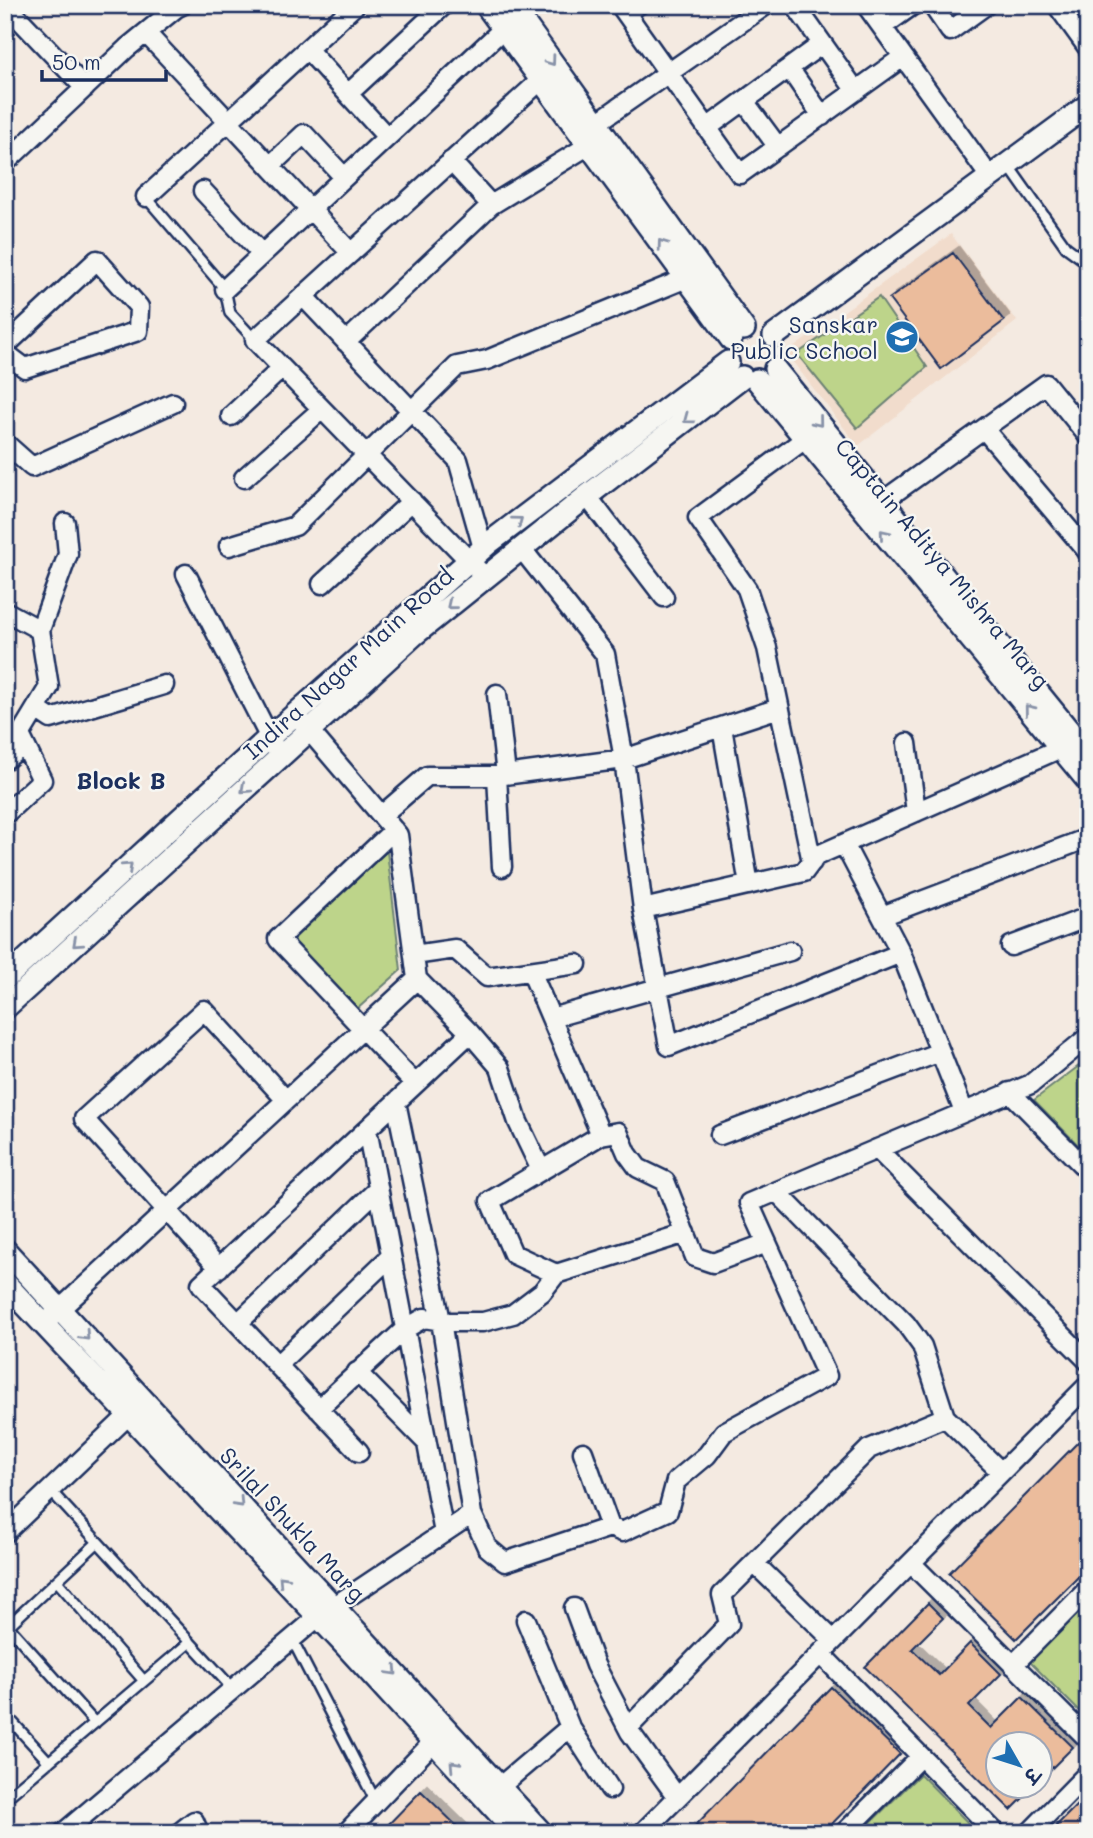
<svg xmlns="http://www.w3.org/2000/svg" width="1093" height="1838" viewBox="0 0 1093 1838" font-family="Mali,'Playpen Sans Deva',sans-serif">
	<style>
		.built { fill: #f1dccc }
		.green { fill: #bdd48a; stroke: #6c8274; stroke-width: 2 }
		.building { fill: #ebbc9c; stroke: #1b2f5e; stroke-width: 2; filter: url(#shadow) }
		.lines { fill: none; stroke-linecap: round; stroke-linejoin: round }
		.service-casing { stroke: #1b2f5e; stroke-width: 14 }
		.minor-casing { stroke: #1b2f5e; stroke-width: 23 }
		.tertiary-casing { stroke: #1b2f5e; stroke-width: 26 }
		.service { stroke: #f6f6f2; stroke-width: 9 }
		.minor { stroke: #f6f6f2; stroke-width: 18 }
		.tertiary { stroke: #f6f6f2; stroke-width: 21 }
		.oneway { stroke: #8892a8 }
		.labels { text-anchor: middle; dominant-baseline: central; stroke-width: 5; stroke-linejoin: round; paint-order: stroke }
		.poi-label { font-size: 23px; fill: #1b2f5e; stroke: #f6f6f2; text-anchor: end }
		.street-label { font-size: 23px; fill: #1b2f5e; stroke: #f6f6f2 }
		.neighbourhood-label { font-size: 24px; font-weight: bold; fill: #1b2f5e; stroke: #f6f6f2 }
	</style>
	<defs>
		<filter id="shadow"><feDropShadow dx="6" dy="-6" stdDeviation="0" flood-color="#0004"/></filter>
	</defs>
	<rect width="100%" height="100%" fill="#f4eae1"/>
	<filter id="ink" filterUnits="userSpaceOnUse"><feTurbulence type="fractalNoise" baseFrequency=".0143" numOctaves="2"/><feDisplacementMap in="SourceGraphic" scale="14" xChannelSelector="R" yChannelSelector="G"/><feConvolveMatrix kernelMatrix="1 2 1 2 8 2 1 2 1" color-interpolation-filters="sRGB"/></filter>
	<g filter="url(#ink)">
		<path class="built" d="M951 234 1017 321 858 446 786 353Z"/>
		<path class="green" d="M879 297 927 367 857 428 797 354Z
			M387 851 401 970 356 1010 290 938Z
			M1088 1059V1155L1034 1100Z
			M1088 1602V1720L1029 1661Z
			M920 1774 978 1833H860Z"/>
		<path class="building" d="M953 253 1004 321 941 369 889 299Z
			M1088 1432V1567L1016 1639 949 1573Z
			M928 1603 943 1618 912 1649 939 1675 970 1643 1001 1674 969 1706 991 1728 1022 1697 1073 1747 1040 1780V1744H998V1786H1035L1011 1810 865 1667Z
			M831 1687 900 1754 823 1833H688Z
			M421 1791 464 1833H380Z
			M1088 1794V1833H1049Z"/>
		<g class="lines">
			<defs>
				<path id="service" d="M628 17 646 5
					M1008 165 1066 247 1088 263
					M146 197 225 289 230 313 255 340
					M50 1490 233 1689
					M57 1581 144 1681
					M8 1626 95 1723
					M5 1629 98 1542
					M292 1639 376 1802
					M5 1714 49 1762
					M5 1799 190 1642"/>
				<path id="minor" d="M6 5 85 88
					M620 5 740 174 903 57
					M795 5 856 91
					M866 5 990 177
					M932 5 950 31 986 5
					M1057 5 1088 48
					M882 27 913 5
					M146 33 351 253
					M307 49 387 137
					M789 68 822 116
					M348 94 444 5
					M744 101 778 147
					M707 128 822 44
					M585 131 766 5
					M451 161 491 205
					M5 163 127 48 176 8 182 5
					M270 166 304 134 344 177
					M203 191 262 254
					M146 197 355 5
					M225 289 503 29
					M303 296 458 460 483 548
					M346 342 491 205 599 139
					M5 346 97 260 139 307 138 331 25 368 5 353
					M231 416 282 368
					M984 429 1088 552
					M805 439 698 518 747 589 767 648 812 862
					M5 443 32 467 173 403
					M244 478 322 409
					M587 496 664 597
					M883 501 1046 384 1088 436
					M229 546 295 526 457 366 487 360 687 278
					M521 548 605 654 624 759 643 909 669 1046 901 953
					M186 574 275 748
					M485 577 255 340 541 80
					M322 584 412 501
					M5 611 40 630
					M497 694 506 775
					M36 709 51 719 164 685
					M722 727 749 885
					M907 743 916 812
					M5 760 24 745
					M497 776 502 867
					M5 814 42 780 20 735 49 687 40 630 68 554 65 523
					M382 815 427 776H497L624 759 779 708
					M394 830 278 939 415 1084
					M844 844 901 953 964 1112
					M643 909 804 872 816 856 1061 748
					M882 916 1088 838
					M1011 946 1088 917
					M414 955 455 949 487 977 577 964
					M531 971 601 1135
					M417 979 470 1033 500 1068 518 1122 541 1170
					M551 1018 790 951
					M1010 1092 1088 1171
					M396 1102 441 1321 472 1514 487 1547 505 1562 610 1527 622 1532 668 1511 676 1481 707 1455 724 1432 827 1376 749 1203 1031 1084 1088 1037
					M367 1129 444 1533
					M720 1135 940 1052
					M877 1149 1088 1361
					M777 1192 906 1324 922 1346 945 1417 1001 1472
					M686 1233 556 1274 513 1254 490 1201 601 1135 618 1132 627 1153 638 1168 665 1181 695 1257 713 1263 767 1243
					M219 1268 84 1119 204 1010 286 1100
					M238 1323 378 1189
					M44 1324 417 979 398 835 302 722
					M277 1365 391 1256
					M357 1372 426 1442
					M318 1409 405 1329 424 1318 449 1322H483L513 1314 542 1292 556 1274
					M359 1452 201 1284 470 1033
					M583 1452 610 1527
					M5 1533 137 1407
					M754 1563 833 1640
					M911 1563 1088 1739
					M574 1608 595 1665 630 1732 677 1797
					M526 1620 570 1727 610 1789
					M821 1654 996 1833
					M1013 1665 1088 1589
					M628 1728 729 1624 722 1595 869 1449 945 1417
					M491 1794 570 1727
					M63 1833 318 1617 472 1514
					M179 1833 194 1821 199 1833
					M346 1833 441 1734
					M642 1833 1088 1385
					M844 1833 921 1756
					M1029 1833 1088 1773"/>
				<path id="tertiary" d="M486 5 731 339
					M511 5 744 329
					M774 336 1088 105
					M775 369 1088 754
					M757 380 1088 781
					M5 979 283 725 489 543 728 362
					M5 1008 415 634 587 496 742 377
					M5 1250 542 1833
					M5 1283 345 1645 517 1833"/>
			</defs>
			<use href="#service" class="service-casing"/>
			<use href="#minor" class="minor-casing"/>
			<use href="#tertiary" class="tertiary-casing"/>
			<use href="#service" class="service"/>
			<use href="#minor" class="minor"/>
			<use href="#tertiary" class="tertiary"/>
		</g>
		<defs><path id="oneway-chevron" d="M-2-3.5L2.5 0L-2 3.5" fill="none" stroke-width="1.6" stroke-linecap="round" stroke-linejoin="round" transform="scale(1.75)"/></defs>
		<g class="oneway">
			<use href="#oneway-chevron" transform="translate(551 61) rotate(54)"/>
			<use href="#oneway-chevron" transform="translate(662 244) rotate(-126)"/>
			<use href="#oneway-chevron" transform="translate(688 419) rotate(143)"/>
			<use href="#oneway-chevron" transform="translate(818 422) rotate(51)"/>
			<use href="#oneway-chevron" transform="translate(518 521) rotate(-37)"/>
			<use href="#oneway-chevron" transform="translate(884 534) rotate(-130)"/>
			<use href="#oneway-chevron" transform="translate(451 605) rotate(141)"/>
			<use href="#oneway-chevron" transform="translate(1029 709) rotate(-129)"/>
			<use href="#oneway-chevron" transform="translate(245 789) rotate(138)"/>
			<use href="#oneway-chevron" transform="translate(128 867) rotate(-43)"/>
			<use href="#oneway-chevron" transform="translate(77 943) rotate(138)"/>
			<use href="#oneway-chevron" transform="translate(85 1336) rotate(47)"/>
			<use href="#oneway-chevron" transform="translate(239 1503) rotate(47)"/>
			<use href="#oneway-chevron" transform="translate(283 1580) rotate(-133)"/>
			<use href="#oneway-chevron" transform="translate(393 1671) rotate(47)"/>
			<use href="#oneway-chevron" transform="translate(454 1765) rotate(-133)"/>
		</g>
	</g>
	<defs>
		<symbol id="school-disc" viewBox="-11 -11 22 22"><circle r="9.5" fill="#1f6fb2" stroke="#f6f6f2"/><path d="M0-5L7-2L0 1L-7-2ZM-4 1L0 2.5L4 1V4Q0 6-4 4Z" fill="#fff"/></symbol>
	</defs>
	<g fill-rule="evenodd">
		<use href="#school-disc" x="883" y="318" width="38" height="38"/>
	</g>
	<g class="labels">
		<g class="poi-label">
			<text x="878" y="324">Sanskar<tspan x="878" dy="26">Public School</tspan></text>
		</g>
		<g class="street-label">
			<text transform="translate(943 563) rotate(50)">Captain Aditya Mishra Marg</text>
			<text transform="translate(348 663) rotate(-42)">Indira Nagar Main Road</text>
			<text transform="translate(293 1524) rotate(47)">Srilal Shukla Marg</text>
		</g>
		<g class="neighbourhood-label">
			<text x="121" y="779">Block B</text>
		</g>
	</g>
	<rect width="1093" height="1838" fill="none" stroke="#f6f6f2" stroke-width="28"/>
	<rect x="14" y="14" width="1065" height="1810" fill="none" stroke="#1b2f5e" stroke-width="2.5" filter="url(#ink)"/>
	<g transform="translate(1019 1765) rotate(129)"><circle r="33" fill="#f6f6f2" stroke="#9ea6b7" stroke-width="2"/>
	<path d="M0-5L12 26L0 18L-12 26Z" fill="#1f6fb2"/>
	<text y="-10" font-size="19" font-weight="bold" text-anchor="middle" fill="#1b2f5e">उ</text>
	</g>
	<path d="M42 70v10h124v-10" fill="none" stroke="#1b2f5e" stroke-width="3.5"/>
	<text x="52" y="70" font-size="21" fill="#1b2f5e" stroke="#f6f6f2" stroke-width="5" paint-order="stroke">50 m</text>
</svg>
